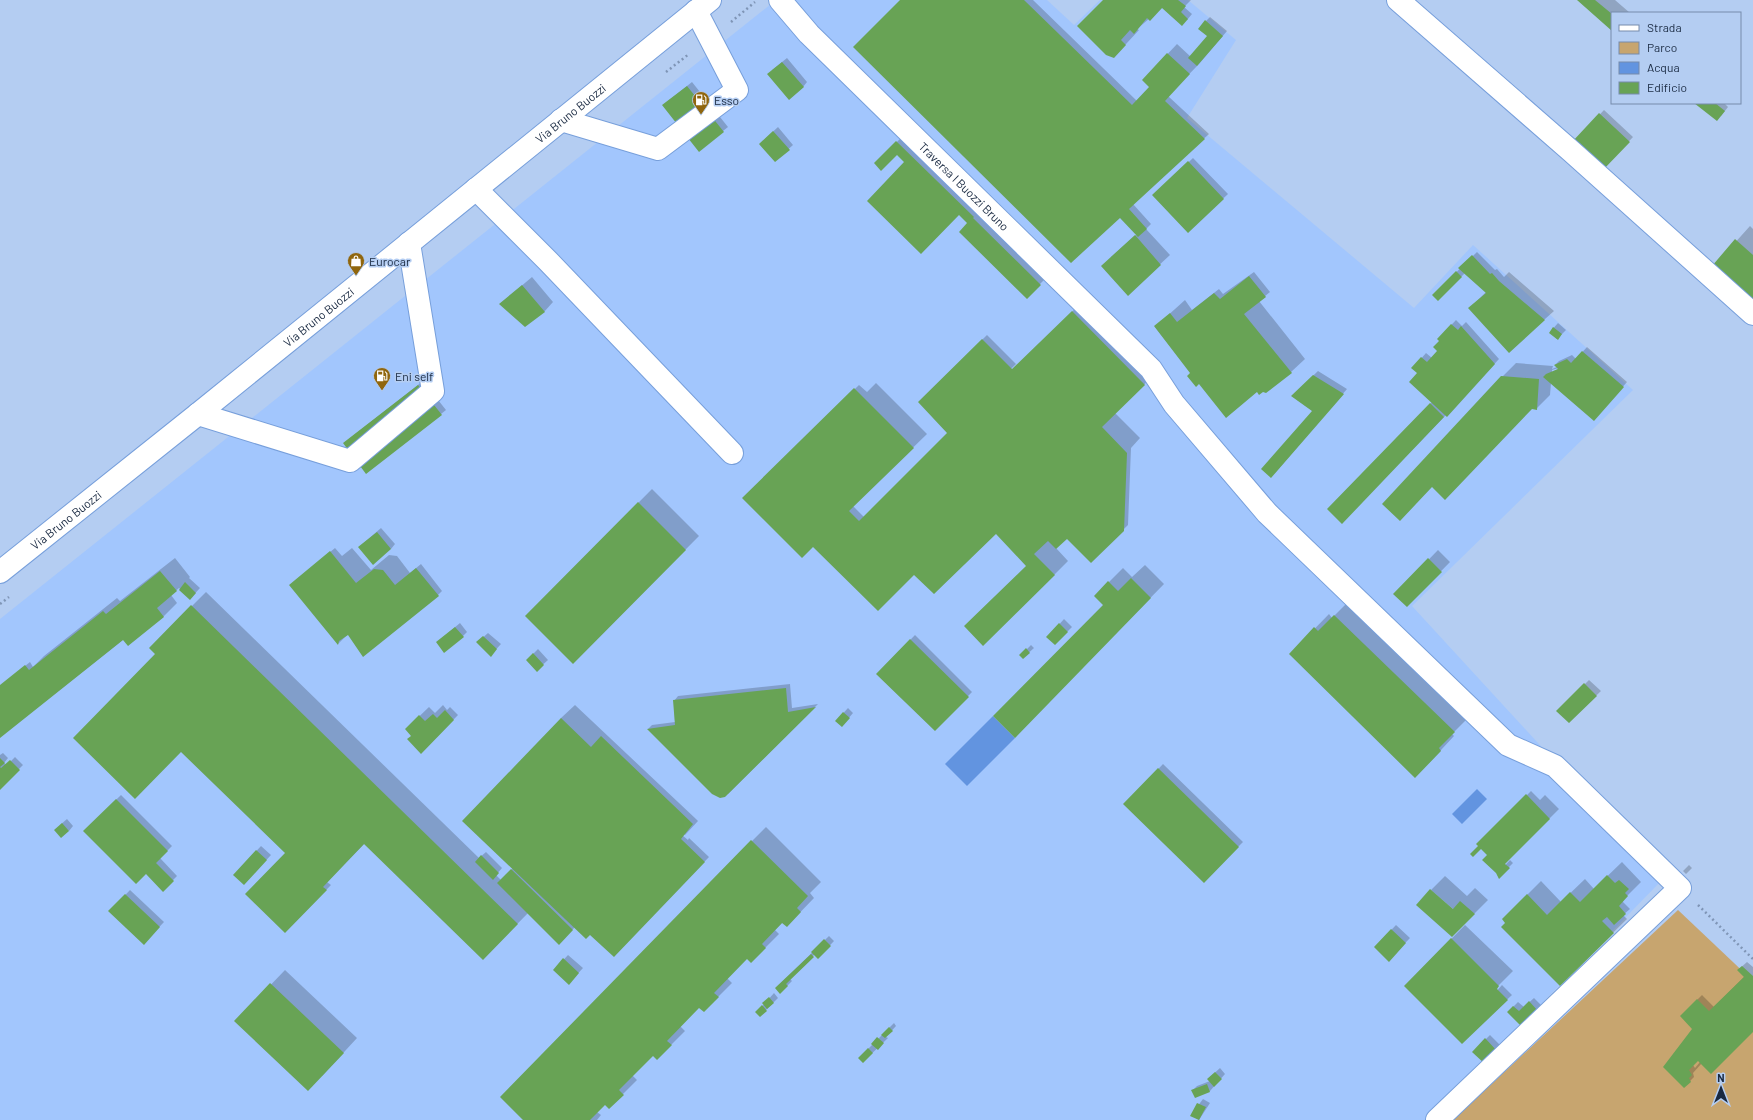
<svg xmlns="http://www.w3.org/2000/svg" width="1753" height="1120" viewBox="0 0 1753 1120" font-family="Barlow,sans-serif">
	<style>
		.built { fill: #a2c6fd }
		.green { fill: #c7a56f }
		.water { fill: #6294e0 }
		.shadow { fill: #0003; fill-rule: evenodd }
		.building { fill: #68a355 }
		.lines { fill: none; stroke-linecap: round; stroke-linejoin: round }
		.minor-casing { stroke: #779fdb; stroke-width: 24 }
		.major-casing { stroke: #779fdb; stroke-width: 24 }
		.path { stroke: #7f95b6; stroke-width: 2.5; stroke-dasharray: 2 3; stroke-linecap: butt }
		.minor { stroke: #fff; stroke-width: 22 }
		.major { stroke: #fff; stroke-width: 22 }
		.labels { text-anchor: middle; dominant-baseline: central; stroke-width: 3; stroke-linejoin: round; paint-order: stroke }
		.poi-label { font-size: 12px; fill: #192941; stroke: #b4cdf2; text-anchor: start }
		.street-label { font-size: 12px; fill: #192941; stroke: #b4cdf2 }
	</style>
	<rect width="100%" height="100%" fill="#b4cdf2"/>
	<path class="built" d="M776 0H1047L1074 25 1100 0H1188L1236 40 1187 118 1414 308 1473 245 1633 390 1412 606 1663 879 1428 1120H0V619Z"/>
	<path class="green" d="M1678 910 1753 981V1120H1453Z"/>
	<path class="water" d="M993 716 1015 738 967 786 945 764Z
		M1477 789 1487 799 1462 824 1452 814Z"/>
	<path class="shadow" d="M901 0H1033L1137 101 1151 87 1143 80 1177 44 1191 57 1208 36 1206 21 1210 17 1227 31 1199 64 1168 96 1209 134 1133 204 1151 224 1146 229 1170 255 1128 294 1111 257 1137 234Z
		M1104 0H1191L1184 7 1192 14 1187 20 1163 7 1137 29 1139 30 1114 57Z
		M1578 0H1615L1630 13H1612V30Z
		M787 58 807 82 803 87 772 70Z
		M692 82 728 127 699 150 668 101Z
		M1696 103H1724L1728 107 1721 116Z
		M1604 110 1633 137 1603 169 1574 142Z
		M778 127 793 145 775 161 765 139Z
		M901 138 1054 270 1027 297 969 223 897 154 875 163Z
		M1193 158 1228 194 1188 232 1154 195Z
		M1750 226 1753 229V300L1714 266Z
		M1477 252 1495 270 1497 269 1504 277 1509 272 1554 311 1509 351 1470 308 1486 292 1465 273 1438 300 1433 295Z
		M1254 272 1270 292 1259 301 1305 359 1291 372 1257 391 1191 373 1155 327 1185 300 1192 310 1219 289 1223 294Z
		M532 277 553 302 544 312 500 304Z
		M1086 298 1158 371 1115 413 1140 438 1131 448 1128 525 1091 561 1067 537 1056 548 1068 561 1054 575 1027 565 996 533 914 574 813 546 743 498 859 385 867 392 876 383 927 434 853 506 864 517Z
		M1456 320 1462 326 1466 322 1499 359 1451 411 1446 415 1342 522 1328 509 1432 402 1418 373 1413 368 1426 353 1432 358 1439 351 1441 341 1438 339Z
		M1558 323 1566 330 1557 339 1550 332Z
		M987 335 1016 364 947 431 919 402Z
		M1587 347 1627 382 1598 415 1551 383 1550 395 1536 409 1502 377 1516 363 1553 366 1552 369 1557 367 1555 365 1559 361 1572 355 1576 359ZM1562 367 1552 372V370Z
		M1318 371 1347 389 1275 473 1313 411 1292 396Z
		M423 381 446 410 441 414 349 439Z
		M652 489 699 536 573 663 526 616Z
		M381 528 395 544 391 549 359 547Z
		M335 548 342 556 352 548 371 570 389 555 397 556 410 573 421 564 442 591 438 595 349 633 338 644 295 581Z
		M1438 550 1450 562 1407 606 1395 594Z
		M175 558 190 577 189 578 200 588 190 599 179 588 171 595 177 603 163 617 124 639 0 737V686L30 662 33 667 44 656 117 598 120 601Z
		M1145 565 1164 584 1029 722 1105 605 1095 596 1123 568 1132 577Z
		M206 592 479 858 486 852 502 868 496 875 501 880 513 868 561 718 575 705 696 819 698 821 685 835 683 833 682 835 688 840 689 838 709 857 614 956 590 933 575 927 559 944 528 913 483 959 365 843 327 882 331 885 285 932 286 853 157 654 150 648Z
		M1348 602 1468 718 1452 734 1454 736 1429 763 1290 654 1329 614 1332 618Z
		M1064 619 1072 627 1055 644 1048 637Z
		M460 623 467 632 463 636 442 638Z
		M488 633 501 644 491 655 478 642Z
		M915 635 972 692 935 730 877 674Z
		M1031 645 1034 648 1023 658 1021 655Z
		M538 649 548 660 537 670 527 660Z
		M1589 680 1601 691 1569 722 1558 711Z
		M790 684 792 708 818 704 728 794 648 729 652 725 675 722 674 701 678 696Z
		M443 705 447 710 450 707 458 715 421 753 412 736 406 729 429 707 435 713Z
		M848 708 853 713 842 726 836 721Z
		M3 753 8 758 4 763 7 765 15 757 23 765 0 788V755Z
		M1163 764 1243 842 1204 881 1125 804Z
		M1531 791 1540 800 1545 795 1559 809 1497 871 1498 873 1510 860 1513 863 1499 877 1489 855 1478 844Z
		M121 795 172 846 160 858 177 876 163 890 146 873 84 831Z
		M67 819 73 826 69 831 60 825Z
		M766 827 821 882 810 893 814 898 787 926 783 922 775 930 779 934 751 962 747 957 727 978 732 983 704 1011 699 1007 680 1026 685 1031 657 1059 653 1055 632 1075 637 1080 609 1108 605 1104 597 1112 601 1115 597 1120H525L752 841Z
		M261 846 271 855 244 884 234 875Z
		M1622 862 1641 882 1622 901 1630 909 1623 915 1627 919 1560 985 1503 919 1541 881 1561 902 1585 879 1594 889Z
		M1689 865 1692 868 1686 874 1683 871Z
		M1445 876 1467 896 1475 888 1488 900 1467 921 1431 890Z
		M130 890 164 922 144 943 110 911Z
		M1396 925 1410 938 1389 960 1375 947Z
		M1465 925 1513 971 1491 993 1493 995 1502 985 1512 995 1462 1042 1405 986Z
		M829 936 834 941 818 958 815 954 790 979 792 981 780 993 776 988Z
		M568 955 583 968 573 979 554 970Z
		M1747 962 1753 967V1031L1702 1063 1693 1073 1694 1077 1684 1087 1693 1029 1681 1016 1702 995 1714 1007 1745 976 1738 970ZM1698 1060 1700 1062 1695 1068 1693 1065Z
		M285 970 357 1038 322 1076 236 1021Z
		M774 993 778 998 760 1016 757 1012Z
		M1534 998 1541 1005 1521 1025 1508 1012 1518 1002 1524 1007Z
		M894 1023 896 1026 886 1037 888 1038 863 1062 859 1058Z
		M1490 1035 1501 1046 1485 1062 1473 1052Z
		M1220 1068 1225 1074 1210 1091 1193 1090 1197 1086 1210 1081 1208 1079Z
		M1203 1099 1210 1103 1199 1120 1191 1115Z"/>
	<path class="building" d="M900 0H1024L1132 105 1149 87 1142 80 1167 53 1190 74 1165 101 1205 139 1129 209 1147 229 1138 237 1120 218 1071 263 853 47Z
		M1103 0H1178L1186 6 1181 12 1188 19 1182 26 1162 8 1150 21 1147 18 1134 34 1130 30 1121 40 1126 45 1114 58 1106 55 1077 26Z
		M1577 0H1595L1612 14V31Z
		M1205 20 1223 36 1197 66 1188 58 1207 36 1198 29Z
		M782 62 804 87 789 100 767 74Z
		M687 86 724 132 699 152 662 105Z
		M1694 103H1715L1725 111 1717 121Z
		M1599 113 1630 142 1603 170 1572 142Z
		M773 131 790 150 775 162 759 144Z
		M896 141 974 217 973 218 1041 285 1027 299 959 232 967 223 959 215 921 254 867 201 904 162 897 155 881 171 874 163Z
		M1188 161 1224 199 1188 233 1152 195Z
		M1135 235 1161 265 1128 296 1101 266Z
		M1735 239 1753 255V302L1712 266Z
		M1472 255 1490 274 1492 273 1499 281 1545 320 1509 353 1468 308 1486 293 1458 268Z
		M1456 271 1462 277 1438 301 1432 295Z
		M1249 276 1266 297 1244 314 1292 373 1266 393 1263 392 1259 395 1257 392 1226 418 1199 384 1196 387 1187 376 1190 373 1154 326 1170 313 1177 322 1214 293 1220 299Z
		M522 285 545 312 525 327 499 304Z
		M1072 311 1145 385 1102 427 1127 453 1124 531 1091 563 1067 539 1056 549 1048 541 1034 554 1055 575 983 646 964 626 1026 566 996 534 934 594 914 575 878 611 813 547 802 558 742 498 854 388 914 448 849 511 859 521 947 433 918 402 982 339 1012 369Z
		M1451 324 1458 330 1461 326 1495 364 1447 417 1409 382 1417 373 1411 368 1421 357 1427 362 1437 351 1433 347 1439 341 1437 339Z
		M1553 327 1562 334 1558 340 1549 333Z
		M1582 351 1624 387 1594 421 1543 377 1546 374 1558 369 1554 365 1567 359 1571 363Z
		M1313 375 1344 394 1271 478 1261 469 1312 411 1291 396Z
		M1501 376 1539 379 1537 410 1532 409 1445 500 1432 487 1400 521 1382 504Z
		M418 385 442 415 366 474 343 443Z
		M1430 403 1444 417 1342 524 1327 509Z
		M638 502 686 550 573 664 525 616Z
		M377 532 391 549 373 565 358 547Z
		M330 551 356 583 374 569 383 570 395 585 416 568 439 596 363 657 348 635 339 641 338 645 289 585Z
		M1428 558 1442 572 1407 607 1393 594Z
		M160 571 177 591 157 608 164 617 128 646 123 640 0 738V685L25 665 29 670 103 611 106 614Z
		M1131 578 1151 598 1015 738 993 716 1103 605 1094 596 1108 581 1118 591Z
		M185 582 196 593 190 600 179 590Z
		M191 605 518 924 483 960 364 844 323 887 327 890 285 933 245 894 285 853 181 752 135 799 73 738 155 654 149 648Z
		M1334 615 1455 732 1439 748 1441 751 1415 778 1289 654 1314 627 1318 631Z
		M1059 623 1068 632 1055 645 1046 637Z
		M455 627 464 637 444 653 436 642Z
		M483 636 497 649 491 657 476 642Z
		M910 639 969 697 935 731 876 674Z
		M1026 648 1030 653 1023 659 1019 655Z
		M533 653 544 665 537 672 526 660Z
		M1584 683 1597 696 1569 723 1556 711Z
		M786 688 788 712 816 707 725 797 720 798 712 794 647 729 675 725 673 700Z
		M445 710 454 720 421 754 407 739 411 736 405 729 419 715 425 721 433 714 437 718Z
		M843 712 850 718 842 727 835 721Z
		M561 718 591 747 601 736 693 824 681 839 705 862 614 957 590 935 586 939 462 821Z
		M0 758 5 763 0 767 1 768 10 760 20 770 0 790Z
		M1158 768 1239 847 1204 883 1123 804Z
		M1526 794 1550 819 1505 864 1510 868 1499 879 1496 873 1482 860 1487 855 1481 849 1473 857 1470 854 1478 846 1476 844Z
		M116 799 168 851 156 863 174 881 163 892 146 874 136 884 83 831Z
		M62 823 69 831 61 838 54 830Z
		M751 840 808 896 797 908 801 912 787 927 782 923 762 944 766 948 751 963 747 959 714 993 719 997 704 1012 699 1008 667 1041 672 1045 657 1060 653 1056 619 1090 624 1095 609 1109 605 1105 590 1120H523L500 1097Z
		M256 850 267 860 244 885 233 875Z
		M481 855 499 873 493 880 475 862Z
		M511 869 573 930 559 945 497 883Z
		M1607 875 1615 883 1619 880 1629 889 1625 893 1628 896 1619 906 1626 914 1614 925 1607 917 1602 921 1614 933 1560 986 1501 927 1505 923 1502 919 1527 894 1547 915 1570 892 1580 902Z
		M1430 889 1453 909 1460 901 1475 914 1452 937 1416 905Z
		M125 894 160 927 144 945 108 911Z
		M1391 929 1406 943 1389 962 1374 947Z
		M1451 938 1499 986 1497 989 1508 1000 1462 1044 1404 986Z
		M824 939 831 946 818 959 811 952Z
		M811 954 814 957 786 984 788 986 780 994 775 988Z
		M563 958 579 973 569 985 553 970Z
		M1742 966 1753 976V1032L1711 1074 1698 1061 1689 1070 1692 1075 1689 1078 1691 1082 1684 1088 1663 1067 1692 1029 1680 1016 1697 999 1709 1011 1744 977 1737 970Z
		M270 983 344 1053 308 1091 234 1021Z
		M769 997 774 1003 767 1009 762 1003Z
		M1529 1001 1537 1010 1521 1026 1507 1012 1513 1006 1519 1011Z
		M762 1005 767 1011 760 1017 755 1012Z
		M889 1027 893 1031 885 1038 881 1035Z
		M877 1037 884 1043 878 1050 871 1044Z
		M1485 1038 1497 1051 1485 1064 1472 1052Z
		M868 1048 873 1053 863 1063 858 1058Z
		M1215 1072 1222 1079 1214 1087 1207 1079Z
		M1207 1084 1210 1092 1195 1098 1191 1090Z
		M1197 1103 1206 1107 1199 1120 1190 1116Z"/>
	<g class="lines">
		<defs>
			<g id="minor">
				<path id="s1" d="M780 0 809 34 1151 369 1174 404 1267 513 1508 745 1555 766 1680 888 1437 1120"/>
				<path d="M1398 0 1571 151 1753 314"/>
				<path d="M561 120 658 149 737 90 696 11"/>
				<path d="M476 189 548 261 732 453"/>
				<path d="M198 414 350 461 433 391 409 243"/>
			</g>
			<g id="major">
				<path id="s2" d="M0 572 198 414 710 0"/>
			</g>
		</defs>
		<use href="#minor" class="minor-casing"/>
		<use href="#major" class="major-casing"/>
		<path class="path" d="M731 22 755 2
			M666 72 689 54
			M0 604 9 597
			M1698 905 1753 959"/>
		<use href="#minor" class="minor"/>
		<use href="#major" class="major"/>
	</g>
	<defs>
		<symbol id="fuel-pin" viewBox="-11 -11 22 30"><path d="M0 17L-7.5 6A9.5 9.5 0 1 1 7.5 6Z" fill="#90660e" stroke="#b4cdf2"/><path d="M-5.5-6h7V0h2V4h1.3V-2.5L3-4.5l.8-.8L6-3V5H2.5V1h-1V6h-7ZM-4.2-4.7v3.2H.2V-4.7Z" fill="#fff"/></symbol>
		<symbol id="shop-pin" viewBox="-11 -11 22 30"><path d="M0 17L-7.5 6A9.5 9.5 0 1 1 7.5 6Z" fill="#90660e" stroke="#b4cdf2"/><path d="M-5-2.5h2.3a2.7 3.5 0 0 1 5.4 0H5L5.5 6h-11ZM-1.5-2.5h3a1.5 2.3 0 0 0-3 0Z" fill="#fff"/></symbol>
	</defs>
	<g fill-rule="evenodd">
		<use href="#fuel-pin" x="691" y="90" width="20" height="27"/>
		<use href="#shop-pin" x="346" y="251" width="20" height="27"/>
		<use href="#fuel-pin" x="372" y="366" width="20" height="27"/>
	</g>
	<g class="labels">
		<g class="poi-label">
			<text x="714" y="100">Esso</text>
			<text x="369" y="261">Eurocar</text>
			<text x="395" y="376">Eni self</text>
		</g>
		<g class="street-label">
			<text stroke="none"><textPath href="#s2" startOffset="732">Via Bruno Buozzi</textPath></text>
			<text stroke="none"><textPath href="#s1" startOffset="262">Traversa I Buozzi Bruno</textPath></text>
			<text stroke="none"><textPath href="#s2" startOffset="408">Via Bruno Buozzi</textPath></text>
			<text stroke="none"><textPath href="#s2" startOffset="84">Via Bruno Buozzi</textPath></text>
		</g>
	</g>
	<rect x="1611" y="12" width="130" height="92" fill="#b4cdf2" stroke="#768bab"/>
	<rect x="1619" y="25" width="20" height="6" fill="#ffffff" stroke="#768bab"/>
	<text x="1647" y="32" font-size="12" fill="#192941">Strada</text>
	<rect x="1619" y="42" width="20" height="12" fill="#c7a56f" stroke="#768bab"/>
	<text x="1647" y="52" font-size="12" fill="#192941">Parco</text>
	<rect x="1619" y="62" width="20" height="12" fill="#6294e0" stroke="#768bab"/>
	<text x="1647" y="72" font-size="12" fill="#192941">Acqua</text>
	<rect x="1619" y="82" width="20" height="12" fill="#68a355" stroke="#768bab"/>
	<text x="1647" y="92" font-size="12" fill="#192941">Edificio</text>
	<g transform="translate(1721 1088)" stroke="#b4cdf2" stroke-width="3" paint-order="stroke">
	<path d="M0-3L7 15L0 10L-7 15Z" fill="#192941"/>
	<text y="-6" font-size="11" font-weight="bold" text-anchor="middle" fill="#192941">N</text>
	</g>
</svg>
